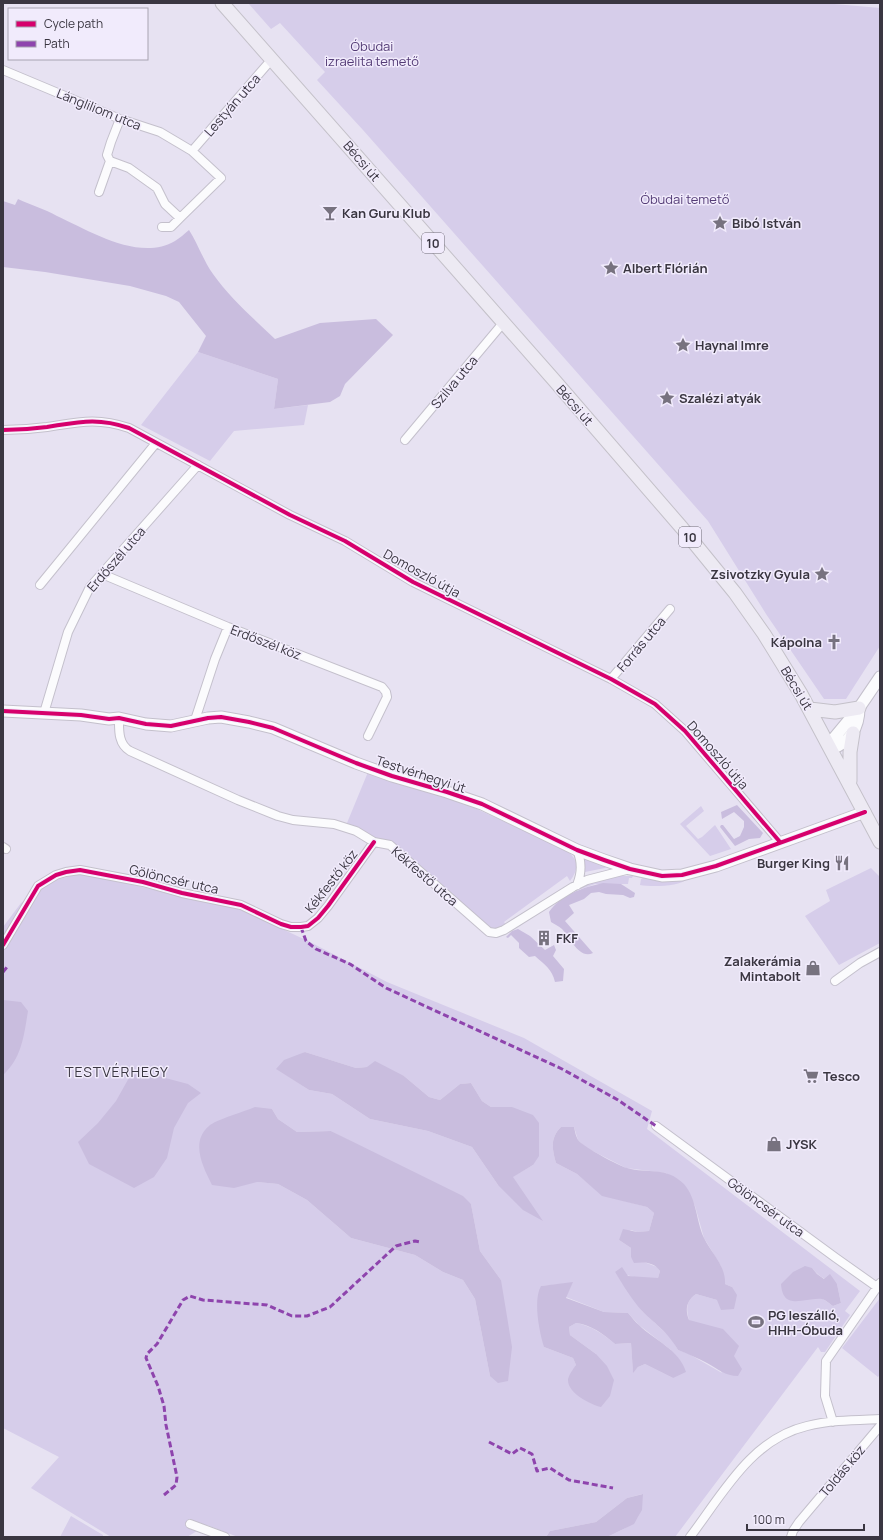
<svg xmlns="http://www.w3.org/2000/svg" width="883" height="1540" viewBox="0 0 883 1540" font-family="Manrope,sans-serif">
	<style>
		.green { fill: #d6cdea; fill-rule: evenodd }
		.forest { fill: #c9bdde }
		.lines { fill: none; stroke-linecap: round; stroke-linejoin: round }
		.street-casing { stroke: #c4c0cc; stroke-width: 10 }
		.secondary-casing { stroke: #c4c0cc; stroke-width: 13 }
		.primary-casing { stroke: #c4c1c9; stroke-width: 15 }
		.street { stroke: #fbfbfd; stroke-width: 8 }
		.secondary { stroke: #fbfbfd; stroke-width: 11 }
		.primary { stroke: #edeaf3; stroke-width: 13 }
		.quiet { stroke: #8e44ad; stroke-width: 3; stroke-dasharray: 6 3; stroke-linecap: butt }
		.cycleway-casing { stroke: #f1ebfc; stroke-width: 6 }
		.cycleway { stroke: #d6006c; stroke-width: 4 }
		.labels { text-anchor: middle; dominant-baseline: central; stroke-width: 3; stroke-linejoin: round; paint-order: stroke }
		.shield { fill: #f1ebfc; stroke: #716c79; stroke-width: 1 }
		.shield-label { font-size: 12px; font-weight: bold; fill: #3a3641 }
		.park-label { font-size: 13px; fill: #543c76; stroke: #f1ebfc }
		.street-label { font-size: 13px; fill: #3a3641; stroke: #f1ebfc }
		.poi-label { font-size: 13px; font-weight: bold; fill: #3a3641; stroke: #f1ebfc; text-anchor: start }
		.neighbourhood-label { font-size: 14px; letter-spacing: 1px; fill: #3a3641; stroke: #f1ebfc }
	</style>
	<rect width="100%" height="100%" fill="#e7e2f2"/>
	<path class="green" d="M248 3H823L880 8V646L846 699H824L766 614 708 521 363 130 317 80 325 72 280 23 271 29Z
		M198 352 278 379 274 409 308 405 304 425 234 431 210 461 141 425Z
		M368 772 444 794 562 848C577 856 581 867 570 881L567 876 504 922 506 925 496 929 491 930 453 897 377 840 347 823Z
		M701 806 704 811 686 826 698 839 702 837 715 825 731 849 710 856 680 824Z
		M584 856 607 866 605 868 585 872 584 871Z
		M871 868 880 877V943L839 965 805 916 830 901 826 890Z
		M81 873 242 910 310 942 387 982 524 1038 652 1111 647 1129 860 1291 845 1311 850 1315 825 1352H821L818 1347 675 1537H607C629 1526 644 1523 642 1494L627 1498 596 1522 550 1531 546 1537H238L207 1525 187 1537H111L31 1488 59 1457 3 1428V927L21 903 53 881ZM305 1052 356 1068 367 1067 404 1076 429 1097 440 1100 460 1084 471 1083 482 1101 491 1107H512L533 1165 498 1185 472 1147 428 1131 370 1119 332 1094 309 1090 277 1069ZM272 1109 278 1119 297 1132 331 1131 471 1204 480 1251 501 1280 490 1376 475 1299 463 1280 443 1272 415 1255 351 1238 307 1200 278 1184 257 1182ZM561 1127H574L578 1140 585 1147 626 1168 666 1173 685 1186 695 1206 704 1238 721 1266 725 1284 732 1287 717 1300 696 1294C686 1301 686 1309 689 1320L722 1373 689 1354 678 1350 671 1338 642 1311 615 1272 638 1278H658L660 1271 657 1267 631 1257V1248L619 1240 631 1230 637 1232 649 1231 654 1213 647 1207 602 1195 577 1174 556 1163C552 1149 550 1138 561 1127ZM812 1268C819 1277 826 1280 837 1284L841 1303 833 1306 823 1299ZM572 1283 566 1297 604 1312 628 1313 639 1325 671 1350 673 1378 645 1364 638 1367 633 1372 631 1343 615 1344C603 1334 592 1326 576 1323L569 1327 570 1335 596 1354 568 1379 576 1365 573 1358 544 1347 541 1286Z
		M614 876H633L632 878H629L628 884H595L578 890 577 888 588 883Z
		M643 878 655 880 687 879C680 887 650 887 640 885L641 879Z
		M880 1298V1374L878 1377 842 1348Z
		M71 1516 103 1535V1537H60Z"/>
	<path class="forest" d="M18 199C31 205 45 209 57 216 90 231 139 262 175 241 180 238 184 234 189 230 198 244 203 260 213 274 230 298 254 319 275 339L320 323 376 319 393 335 345 384 340 396 330 402 274 409 278 379 198 352 206 336 179 302 166 296 130 286 45 272 3 267V201L15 205Z
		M737 805 763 833 760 838 749 839 735 846 720 827 721 825H723L734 839 740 836 744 827V821L734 812 722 819 721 812Z
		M603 883 621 884 635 893 634 897 630 898 623 895 606 894 599 892 591 893 584 899 569 905 574 913 565 921 593 953C579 960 570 937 562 929 559 926 554 924 551 922L549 912C562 894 582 888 603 883Z
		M518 929 530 936 545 950 554 945 556 950 553 956 564 969 563 981 555 982C552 969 545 965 535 956L529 957 519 948V943L511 935 508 938 506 937 512 931Z
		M3 1000 21 1002 28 1011C24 1035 22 1058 3 1075Z
		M305 1052 356 1068 367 1067 375 1061 404 1076 429 1097 440 1100 460 1084 471 1083 482 1101 491 1107H512L533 1115 539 1123V1156L533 1165 513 1177 543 1221 523 1210 498 1185 472 1147 428 1131 370 1119 332 1094 309 1090 276 1069 284 1060Z
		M141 1073 154 1075 188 1084 201 1093 188 1103 174 1128 167 1158 154 1177 134 1188 89 1164 78 1142 98 1123 116 1101 130 1076Z
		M255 1107 272 1109 278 1119 297 1132 331 1131 463 1196 471 1204 480 1251 501 1280 512 1347 508 1381 498 1383 490 1376 475 1299 463 1280 443 1272 415 1255 351 1238 307 1200 278 1184 257 1182 234 1188 212 1185C203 1167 190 1142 209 1126 215 1120 246 1111 255 1107Z
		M561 1127H574C575 1131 576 1138 579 1141 584 1147 619 1166 627 1168 648 1174 666 1166 684 1184 697 1199 696 1221 704 1238 712 1254 726 1266 725 1284L732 1287 737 1295 734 1309 721 1310 717 1300 696 1294C686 1301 685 1310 689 1320L723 1329 739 1346 734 1356 742 1369 738 1376C725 1376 718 1369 707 1363 698 1358 688 1354 678 1350 667 1331 657 1326 642 1311 632 1300 623 1285 615 1272L622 1267 628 1276 658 1278 660 1271C654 1262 644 1262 634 1263L631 1257V1248L619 1240 623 1229 637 1232 649 1231 654 1213 647 1207 602 1196 577 1174 556 1163C552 1149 550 1138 561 1127Z
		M805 1266 812 1268 817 1274 824 1279 830 1274 837 1284 841 1303 833 1306C830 1304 826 1300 822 1299 805 1297 783 1312 781 1284L793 1272Z
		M573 1282 566 1298 604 1312 628 1313C632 1317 635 1322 639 1325 655 1341 679 1349 686 1372L673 1378 645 1364 638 1367 633 1373 631 1343 615 1344C603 1334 592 1325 576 1323L569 1327 570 1335 596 1354 607 1366 614 1380 610 1396 601 1407C590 1404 567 1393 568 1379 569 1375 573 1369 576 1365L573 1358 544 1347C539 1331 533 1300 541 1286Z
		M643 1494 642 1510 634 1524 607 1537H546L550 1531 596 1522 627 1498Z"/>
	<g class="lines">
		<defs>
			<path id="street" d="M3 70 120 119 160 132 192 151 221 178 180 218 165 204 157 188 129 168 110 161 107 155 111 142 120 119
				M192 151 272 59
				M99 192 110 161
				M162 227H171L180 218
				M3 430C18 430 32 429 47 427 79 422 97 417 129 428L290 515 345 541 413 582 611 679 655 704 685 731 780 842
				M405 440 503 323
				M102 574 228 627 382 687 386 692 387 697 368 736
				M40 585 156 443
				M611 679 670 609
				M44 713 68 632 90 587 198 465
				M119 718C119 730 118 744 130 751L238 800 278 816 293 820 334 824 356 831 374 842 390 845 489 932 496 933 504 930 573 887 587 880 630 869
				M195 720 215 659 228 627
				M3 847 6 849
				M577 850C582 862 582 872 577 885
				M3 945 38 886 56 875 66 872 80 870 143 882 182 893 241 905 281 924 291 927H301L308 926 318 918 328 906 374 842
				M835 981 860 963 880 952
				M656 1126 836 1258 877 1287
				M833 1422 825 1396 826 1361 880 1283
				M190 1524 225 1537
				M690 1537C722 1495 751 1439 807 1426 831 1420 856 1420 880 1419
				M791 1537 793 1531 799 1522 880 1426"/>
			<path id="secondary" d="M3 711 81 715 109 719 119 718 146 724 171 726 208 718 221 717 249 722 273 728 356 763 392 776 447 792 482 804 577 850 604 860 630 869 662 876 682 875 716 866 865 812
				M829 744 859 708 880 677
				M831 749C850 743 859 727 859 708"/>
			<path id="primary" d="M222 3 554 380 682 528 735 593 764 634 801 694 880 842
				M810 709 835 712 859 708
				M850 781V752L853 733"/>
		</defs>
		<use href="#street" class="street-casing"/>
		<use href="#secondary" class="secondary-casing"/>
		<use href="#primary" class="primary-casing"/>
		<use href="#street" class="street"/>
		<use href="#secondary" class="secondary"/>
		<use href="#primary" class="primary"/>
		<path class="quiet" d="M301 927 306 941 316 949 350 964 386 988 562 1069 618 1100 656 1126
			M3 972 7 967
			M489 1442 512 1454 520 1448 532 1454 537 1471 550 1468 569 1480 613 1488
			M164 1495 176 1485 177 1477 166 1425 164 1406 158 1386 146 1358 147 1354 157 1344 183 1300 190 1296 203 1300 267 1305 292 1316H307L330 1307 396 1246 415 1241 420 1242"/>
		<defs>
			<path id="cycleway" d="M3 430C18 430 32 429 47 427 79 422 97 417 129 428L290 515 345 541 413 582 611 679 655 704 685 731 780 842
				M3 711 81 715 109 719 119 718 146 724 171 726 208 718 221 717 249 722 273 728 356 763 392 776 447 792 482 804 577 850 604 860 630 869 662 876 682 875 716 866 865 812
				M3 945 38 886 56 875 66 872 80 870 143 882 182 893 241 905 281 924 291 927H301L308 926 318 918 328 906 374 842"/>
		</defs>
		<use href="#cycleway" class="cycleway-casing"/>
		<use href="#cycleway" class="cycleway"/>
	</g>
	<defs>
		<symbol id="bar-bare" viewBox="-9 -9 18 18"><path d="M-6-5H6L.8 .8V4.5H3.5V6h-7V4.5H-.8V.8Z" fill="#77727f" stroke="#f1ebfc" stroke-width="2.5" paint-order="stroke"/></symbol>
		<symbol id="sight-bare" viewBox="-9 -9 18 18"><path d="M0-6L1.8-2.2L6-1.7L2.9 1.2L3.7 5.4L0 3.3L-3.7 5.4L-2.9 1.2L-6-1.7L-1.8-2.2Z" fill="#77727f" stroke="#f1ebfc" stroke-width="2.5" paint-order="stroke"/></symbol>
		<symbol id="church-bare" viewBox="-9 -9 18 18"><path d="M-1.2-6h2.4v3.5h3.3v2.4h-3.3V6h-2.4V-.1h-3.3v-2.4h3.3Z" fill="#77727f" stroke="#f1ebfc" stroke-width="2.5" paint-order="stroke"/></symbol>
		<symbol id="restaurant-bare" viewBox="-9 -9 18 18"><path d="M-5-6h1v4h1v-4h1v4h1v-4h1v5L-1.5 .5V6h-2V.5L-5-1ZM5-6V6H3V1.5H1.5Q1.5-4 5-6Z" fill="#77727f" stroke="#f1ebfc" stroke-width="2.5" paint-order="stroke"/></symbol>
		<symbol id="building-bare" viewBox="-9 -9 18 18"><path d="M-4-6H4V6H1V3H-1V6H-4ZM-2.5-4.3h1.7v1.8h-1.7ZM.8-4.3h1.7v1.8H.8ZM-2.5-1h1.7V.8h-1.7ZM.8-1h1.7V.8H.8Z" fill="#77727f" stroke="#f1ebfc" stroke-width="2.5" paint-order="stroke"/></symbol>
		<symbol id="shop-bare" viewBox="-9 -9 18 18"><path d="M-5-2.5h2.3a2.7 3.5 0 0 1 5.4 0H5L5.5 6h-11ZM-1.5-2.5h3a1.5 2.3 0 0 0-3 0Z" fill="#77727f" stroke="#f1ebfc" stroke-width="2.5" paint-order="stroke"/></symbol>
		<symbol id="supermarket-bare" viewBox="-9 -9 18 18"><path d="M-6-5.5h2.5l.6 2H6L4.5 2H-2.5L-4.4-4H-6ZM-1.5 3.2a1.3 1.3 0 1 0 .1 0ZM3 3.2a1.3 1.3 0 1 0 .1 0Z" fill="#77727f" stroke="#f1ebfc" stroke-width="2.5" paint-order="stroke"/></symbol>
		<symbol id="stadium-bare" viewBox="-9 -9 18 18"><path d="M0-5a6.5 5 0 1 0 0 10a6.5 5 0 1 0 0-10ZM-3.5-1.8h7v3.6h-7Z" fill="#77727f" stroke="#f1ebfc" stroke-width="2.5" paint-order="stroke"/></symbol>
	</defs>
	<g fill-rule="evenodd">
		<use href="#bar-bare" x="319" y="202" width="22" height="22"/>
		<use href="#sight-bare" x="709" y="212" width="22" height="22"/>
		<use href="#sight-bare" x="600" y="257" width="22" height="22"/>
		<use href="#sight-bare" x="672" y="334" width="22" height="22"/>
		<use href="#sight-bare" x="656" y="387" width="22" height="22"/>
		<use href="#sight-bare" x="811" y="563" width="22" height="22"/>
		<use href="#church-bare" x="823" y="631" width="22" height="22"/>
		<use href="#restaurant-bare" x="831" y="852" width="22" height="22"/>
		<use href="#building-bare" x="533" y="927" width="22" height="22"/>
		<use href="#shop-bare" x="802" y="957" width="22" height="22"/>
		<use href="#supermarket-bare" x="800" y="1065" width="22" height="22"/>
		<use href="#shop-bare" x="763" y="1133" width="22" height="22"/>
		<use href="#stadium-bare" x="745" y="1311" width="22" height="22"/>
	</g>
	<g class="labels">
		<g class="shield">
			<rect x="422" y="233" width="22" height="20" rx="3"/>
			<rect x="679" y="527" width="22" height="20" rx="3"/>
		</g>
		<g class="shield-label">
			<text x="433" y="243">10</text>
			<text x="690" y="537">10</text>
		</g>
		<g class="park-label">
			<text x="372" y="46">Óbudai<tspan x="372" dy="15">izraelita temető</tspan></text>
			<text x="685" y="199">Óbudai temető</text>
		</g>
		<g class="street-label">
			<text transform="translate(232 105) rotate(-49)">Lestyán utca</text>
			<text transform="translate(99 109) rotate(22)">Lángliliom utca</text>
			<text transform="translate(362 161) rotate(49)">Bécsi út</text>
			<text transform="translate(454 382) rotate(-50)">Szilva utca</text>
			<text transform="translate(575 405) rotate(49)">Bécsi út</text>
			<text transform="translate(116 559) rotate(-49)">Erdőszél utca</text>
			<text transform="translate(422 573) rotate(29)">Domoszló útja</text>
			<text transform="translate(266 642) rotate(21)">Erdőszél köz</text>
			<text transform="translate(641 644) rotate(-50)">Forrás utca</text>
			<text transform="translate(797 688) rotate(59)">Bécsi út</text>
			<text transform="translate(718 755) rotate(49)">Domoszló útja</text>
			<text transform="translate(421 774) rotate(18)">Testvérhegyi út</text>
			<text transform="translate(425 876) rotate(41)">Kékfestő utca</text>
			<text transform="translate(174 879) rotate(13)">Gölöncsér utca</text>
			<text transform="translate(331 881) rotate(-52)">Kékfestő köz</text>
			<text transform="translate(766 1207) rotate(36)">Gölöncsér utca</text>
			<text transform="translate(842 1471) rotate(-50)">Toldás köz</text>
		</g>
		<g class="poi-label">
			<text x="342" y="213">Kan Guru Klub</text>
			<text x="732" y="223">Bibó István</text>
			<text x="623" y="268">Albert Flórián</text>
			<text x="695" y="345">Haynal Imre</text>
			<text x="679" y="398">Szalézi atyák</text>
			<text x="810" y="574" text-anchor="end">Zsivotzky Gyula</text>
			<text x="822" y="642" text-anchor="end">Kápolna</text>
			<text x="830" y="863" text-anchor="end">Burger King</text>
			<text x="556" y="938">FKF</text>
			<text x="801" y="961" text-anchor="end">Zalakerámia<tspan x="801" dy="15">Mintabolt</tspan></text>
			<text x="823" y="1076">Tesco</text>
			<text x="786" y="1144">JYSK</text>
			<text x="768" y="1315">PG leszálló,<tspan x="768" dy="15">HHH-Óbuda</tspan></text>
		</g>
		<g class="neighbourhood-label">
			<text x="117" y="1071">TESTVÉRHEGY</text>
		</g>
	</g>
	<rect width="883" height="1540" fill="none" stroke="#3a3641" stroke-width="8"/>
	<rect x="8" y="8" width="140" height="52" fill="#f1ebfc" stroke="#a8a3b1"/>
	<rect x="16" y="21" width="20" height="6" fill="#d6006c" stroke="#a8a3b1"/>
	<text x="44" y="28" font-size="12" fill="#3a3641">Cycle path</text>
	<rect x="16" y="41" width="20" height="6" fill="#8e44ad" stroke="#a8a3b1"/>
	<text x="44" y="48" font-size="12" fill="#3a3641">Path</text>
	<path d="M747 1524v6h117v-6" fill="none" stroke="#3a3641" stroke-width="2"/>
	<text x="753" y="1524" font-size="12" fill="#3a3641" stroke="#f1ebfc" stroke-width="3" paint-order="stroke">100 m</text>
</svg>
